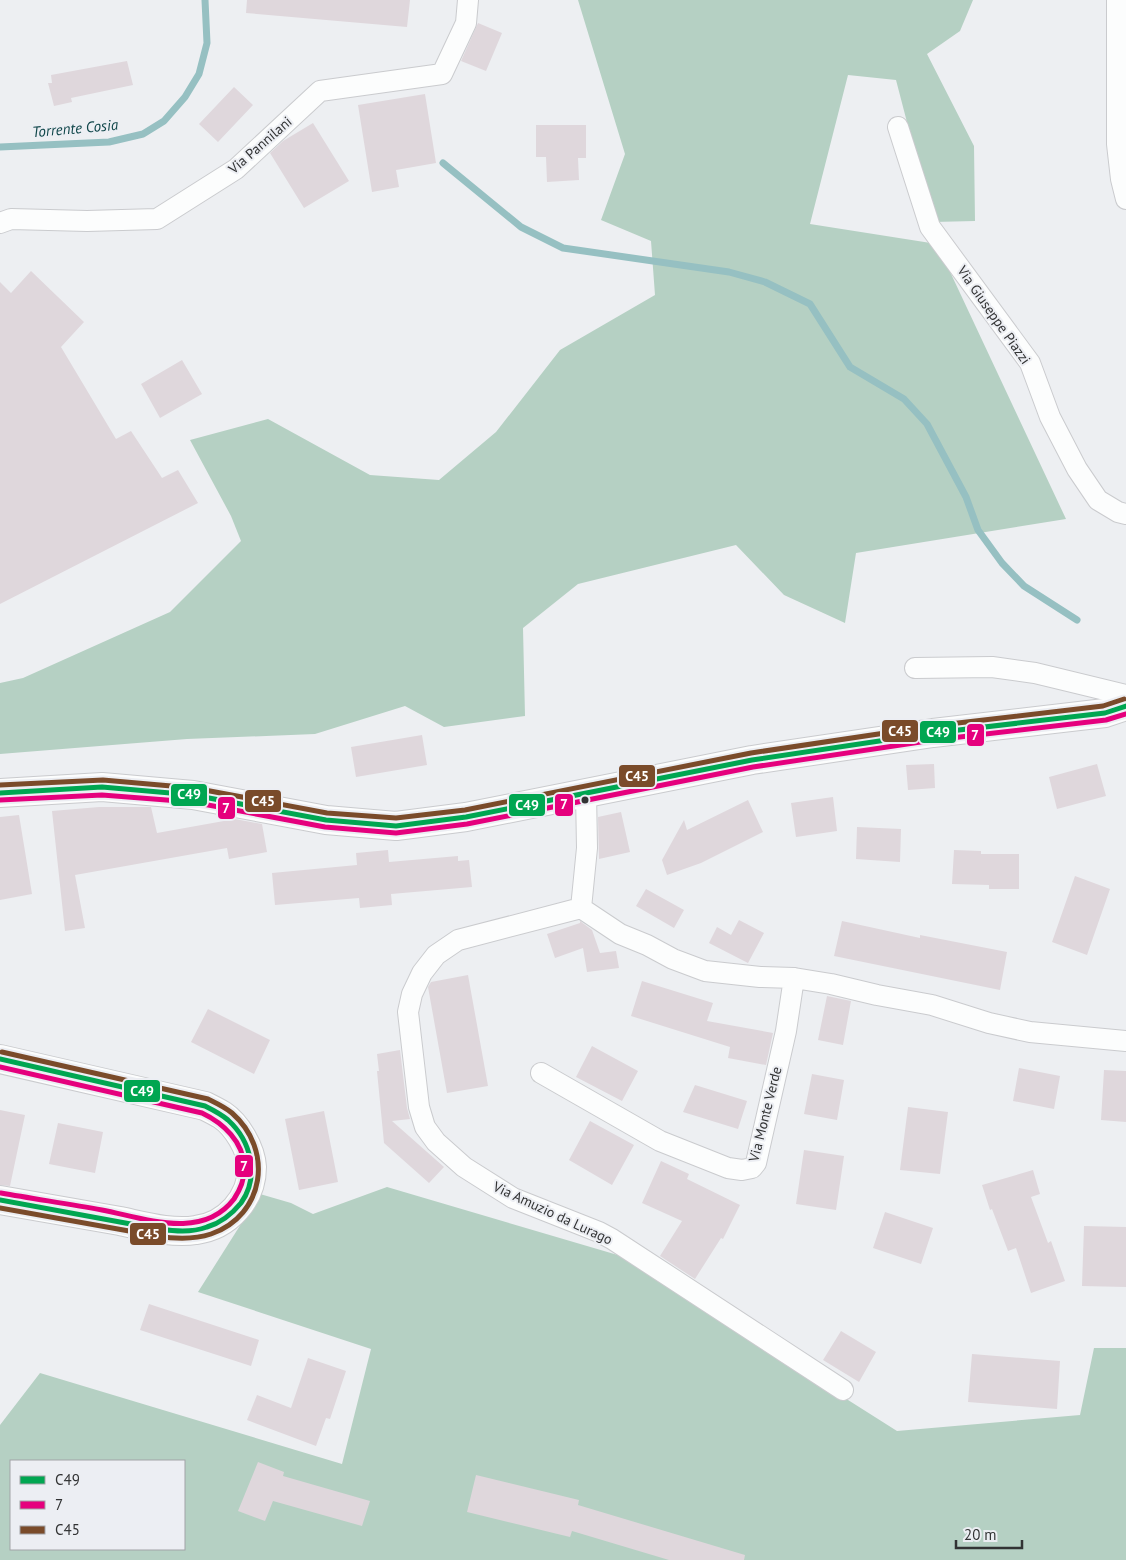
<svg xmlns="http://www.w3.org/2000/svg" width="1126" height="1560" viewBox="0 0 1126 1560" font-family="'PT Sans',sans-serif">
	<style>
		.forest { fill: #b5d0c3; fill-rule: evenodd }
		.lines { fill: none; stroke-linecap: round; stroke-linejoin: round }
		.stream { stroke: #96c0c2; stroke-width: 7 }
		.building { fill: #dfd7dc }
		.minor-casing { stroke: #cacbce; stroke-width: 22 }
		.primary-casing { stroke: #cacbce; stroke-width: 30 }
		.minor { stroke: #fcfdfd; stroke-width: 20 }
		.primary { stroke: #fcfdfd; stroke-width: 28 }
		.bus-1-casing { stroke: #eceef3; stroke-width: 9 }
		.bus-2-casing { stroke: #eceef3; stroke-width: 9 }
		.bus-3-casing { stroke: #eceef3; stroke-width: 9 }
		.bus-1 { stroke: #00a651; stroke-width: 5 }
		.bus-2 { stroke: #e5007d; stroke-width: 5 }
		.bus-3 { stroke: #7a4b2a; stroke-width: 5 }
		.bus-dot { fill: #323334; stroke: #eceef3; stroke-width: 2 }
		.labels { text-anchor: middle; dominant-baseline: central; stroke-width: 4; stroke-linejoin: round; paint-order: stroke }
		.street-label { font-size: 14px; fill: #323334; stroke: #eceef3 }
		.water-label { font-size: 15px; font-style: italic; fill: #0f4649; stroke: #eceef3 }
		.line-badge { stroke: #eceef3; stroke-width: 2 }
		.badge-label { font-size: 14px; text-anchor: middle; font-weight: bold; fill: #fff }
	</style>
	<rect width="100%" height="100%" fill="#edeff2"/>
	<path class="forest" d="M578 0H973L960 31 927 54 974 146 975 221 933 222 896 80 848 75 810 224 937 244 1066 519 856 553 845 623 784 595 736 545 578 584 523 628 525 716 444 727 405 706 315 734 187 739 0 754V683L23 678 170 612 241 541 231 516 190 440 268 419 370 475 439 480 496 432 560 350 655 295 651 241 601 220 625 154Z
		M387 1187 621 1256 897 1431 1080 1415 1094 1348H1126V1560H0V1425L40 1373 342 1464 371 1349 198 1292 260 1194 291 1203 313 1214ZM11 1461H184V1549H11Z"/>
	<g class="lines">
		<path class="stream" d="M0 147 109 142 143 134 164 121 185 97 199 74 207 43 205 0
			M443 163 521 227 563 248 729 272 765 282 810 304 850 367 904 399 927 424 966 497 978 530 1002 563 1024 586 1077 620"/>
	</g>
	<path class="building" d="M247 0H410L407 27 246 13Z
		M478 23 502 33 486 71 461 61Z
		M127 61 133 85 71 98 72 102 54 106 48 83H52L51 75Z
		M234 87 253 105 218 142 199 124Z
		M425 94 436 163 396 170 399 187 372 192 358 105Z
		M313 123 349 181 304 208 270 153 283 141Z
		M536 125H586V158H578L579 180 547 182 546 157H536Z
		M31 271 84 322 61 347 116 439 131 431 162 478 178 470 198 503 0 604V282L11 293Z
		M182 360 202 394 160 418 141 384Z
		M422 735 427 765 356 777 351 747Z
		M934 764 935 788 908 790 906 765Z
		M1097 764 1106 796 1057 809 1049 777Z
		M833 797 837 831 796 837 791 803Z
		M748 800 763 832 701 863 667 875 662 860 684 820 687 830Z
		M99 807H151L157 833 235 819 262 824 267 852 229 859 227 848 75 875 85 928 65 931 52 811Z
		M621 812 630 852 599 859 598 817Z
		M19 815 32 894 0 900V817Z
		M857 827 901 829 900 862 856 859Z
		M388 850 389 862 458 856V861L469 860 472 887 391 894 392 905 360 908 359 898 275 905 272 873 357 865 356 853Z
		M954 850 981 851V854H1019V889H989V885L952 884Z
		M1075 876 1110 889 1087 955 1052 942Z
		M646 889 684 910 674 928 636 906Z
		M739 920 764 933 748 963 709 943 717 927 731 935Z
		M580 921 592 930 600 953 616 951 619 968 587 972 583 948 555 958 547 934 580 923Z
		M842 921 920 938V935L1007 952 1000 990 834 956Z
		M468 975 488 1086 447 1093 428 987 431 982Z
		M642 981 713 1003 707 1021 773 1033 766 1065 728 1058 730 1047 631 1016Z
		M827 996 851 1001 843 1045 818 1040Z
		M208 1009 270 1040 254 1074 191 1042Z
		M592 1046 638 1071 622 1101 576 1077Z
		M400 1050 407 1108 410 1119 392 1121 444 1167 429 1183 384 1143 377 1071H379L377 1054Z
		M1019 1068 1060 1076 1054 1109 1013 1101Z
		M1104 1070 1126 1071V1122L1101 1120Z
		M812 1074 844 1080 837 1120 804 1114Z
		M695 1085 747 1101 738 1129 683 1112Z
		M908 1107 948 1112 940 1174 900 1170Z
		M0 1110 25 1115 10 1186 0 1185Z
		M324 1111 338 1182 299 1190 285 1119Z
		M590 1121 634 1145 612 1185 569 1160Z
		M58 1123 103 1132 95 1173 49 1164Z
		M804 1150 844 1156 836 1210 796 1204Z
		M661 1161 689 1174 687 1179 740 1205 723 1239 721 1238 695 1279 660 1256 682 1221 642 1203Z
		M1033 1170 1040 1194 1031 1197 1048 1243 1051 1241 1065 1281 1031 1293 1016 1248 1008 1251 992 1209 990 1210 982 1185Z
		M885 1212 933 1228 921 1264 873 1248Z
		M1084 1226 1126 1227V1287L1082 1286Z
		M149 1304 259 1340 251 1366 140 1330Z
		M841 1331 876 1352 859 1382 823 1360Z
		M972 1354 1060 1361 1057 1409 968 1402Z
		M308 1358 346 1371 330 1419 326 1418 316 1446 247 1420 257 1395 291 1408Z
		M258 1462 284 1472 283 1476 370 1501 362 1526 273 1501 265 1521 238 1511Z
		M476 1475 579 1500 578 1505 745 1555 744 1560H669L572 1531 570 1537 467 1512Z"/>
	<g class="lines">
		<defs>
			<path id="minor" d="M1117 0V144L1121 179 1126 199
				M898 127 930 227 1030 363 1050 417 1077 469 1098 500 1118 512 1126 514
				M0 223 11 219 87 221 157 219 236 169 320 91 442 74 466 23 468 0
				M915 668 992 667 1035 673 1126 695
				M586 792 587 848 581 908 620 934 647 945 673 959 705 971 760 977 794 978 831 984 877 995 932 1005 989 1023 1030 1032 1126 1041
				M581 908 458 940 436 955 422 973 412 994 408 1012 419 1107 425 1127 436 1142 464 1167 513 1198 599 1232 612 1239 843 1390
				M541 1073 660 1141 728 1168 742 1170 752 1168 756 1163 786 1031 794 978"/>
			<path id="primary" d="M0 793 102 787 193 795 326 820 396 826 466 817 752 760 933 733 1105 713 1126 706
				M0 1059 205 1106C211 1109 217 1112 222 1115 237 1125 251 1149 252 1167 252 1199 227 1226 196 1230 172 1234 144 1226 120 1221 80 1214 40 1207 0 1200"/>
		</defs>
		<use href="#minor" class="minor-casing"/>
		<use href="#primary" class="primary-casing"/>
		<use href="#minor" class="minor"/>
		<use href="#primary" class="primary"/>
		<defs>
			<path id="bus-1" d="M0 793 102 787 193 795 326 820 396 826 466 817 752 760 933 733 1105 713 1126 706
				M0 1059 205 1106C213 1110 221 1114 228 1120 251 1141 260 1176 241 1203 232 1214 221 1223 207 1227 191 1233 174 1231 158 1229L0 1200"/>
			<path id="bus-2" d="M0 800 102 795 192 802 325 827 396 833 467 824 753 767 934 740 1106 720 1126 714
				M0 1067 202 1113C223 1123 244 1142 244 1167 245 1179 240 1190 234 1199 202 1241 144 1218 102 1210 69 1204 35 1199 1 1193"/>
			<path id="bus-3" d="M0 785 103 780 194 788 327 813 396 818 465 810 751 753 932 726 1103 706 1124 699
				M0 1208 157 1236C175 1239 193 1240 211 1234 265 1215 274 1150 232 1113 225 1107 216 1103 208 1099L2 1052"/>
		</defs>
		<use href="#bus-1" class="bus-1-casing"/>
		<use href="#bus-2" class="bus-2-casing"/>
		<use href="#bus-3" class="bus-3-casing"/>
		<use href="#bus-1" class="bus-1"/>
		<use href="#bus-2" class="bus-2"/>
		<use href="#bus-3" class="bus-3"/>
	</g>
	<circle class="bus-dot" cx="585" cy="800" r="4.5"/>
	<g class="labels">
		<g class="street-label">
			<text transform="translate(260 145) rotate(-41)">Via Pannilani</text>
			<text transform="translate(994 315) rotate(55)">Via Giuseppe Piazzi</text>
			<text transform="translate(765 1114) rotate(-76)">Via Monte Verde</text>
			<text transform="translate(553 1213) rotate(25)">Via Amuzio da Lurago</text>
		</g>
		<g class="water-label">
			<text transform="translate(75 128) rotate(-5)">Torrente Cosia</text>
		</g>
	</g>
	<g class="line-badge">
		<rect x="881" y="719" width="38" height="24" rx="5" fill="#7a4b2a"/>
		<rect x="919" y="720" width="38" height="24" rx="5" fill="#00a651"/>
		<rect x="966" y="723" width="19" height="24" rx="5" fill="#e5007d"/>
		<rect x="618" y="764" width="38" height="24" rx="5" fill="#7a4b2a"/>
		<rect x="170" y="783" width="38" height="24" rx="5" fill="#00a651"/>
		<rect x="244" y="789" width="38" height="24" rx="5" fill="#7a4b2a"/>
		<rect x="554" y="793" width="20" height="24" rx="5" fill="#e5007d"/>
		<rect x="508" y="793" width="38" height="24" rx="5" fill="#00a651"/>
		<rect x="217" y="796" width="19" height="24" rx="5" fill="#e5007d"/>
		<rect x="123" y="1079" width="38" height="24" rx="5" fill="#00a651"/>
		<rect x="234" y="1154" width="20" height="24" rx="5" fill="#e5007d"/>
		<rect x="129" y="1222" width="38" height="24" rx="5" fill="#7a4b2a"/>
	</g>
	<g class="badge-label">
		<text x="900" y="736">C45</text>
		<text x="938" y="737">C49</text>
		<text x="975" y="740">7</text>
		<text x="637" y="781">C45</text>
		<text x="189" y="799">C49</text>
		<text x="263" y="806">C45</text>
		<text x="564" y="809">7</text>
		<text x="527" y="810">C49</text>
		<text x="226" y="813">7</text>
		<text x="142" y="1096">C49</text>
		<text x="244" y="1171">7</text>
		<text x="148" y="1239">C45</text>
	</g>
	<rect x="10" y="1460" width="175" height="90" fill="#eceef3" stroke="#a2a3a7"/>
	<rect x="20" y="1476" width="25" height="8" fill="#00a651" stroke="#a2a3a7"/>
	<text x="55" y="1485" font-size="15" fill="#323334">C49</text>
	<rect x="20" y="1501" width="25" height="8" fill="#e5007d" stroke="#a2a3a7"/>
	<text x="55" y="1510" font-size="15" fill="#323334">7</text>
	<rect x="20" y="1526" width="25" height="8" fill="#7a4b2a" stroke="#a2a3a7"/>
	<text x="55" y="1535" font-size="15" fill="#323334">C45</text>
	<path d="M956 1540v8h66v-8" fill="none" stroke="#323334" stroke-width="2.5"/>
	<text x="964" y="1540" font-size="15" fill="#323334" stroke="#eceef3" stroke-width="4" paint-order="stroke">20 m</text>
</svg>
